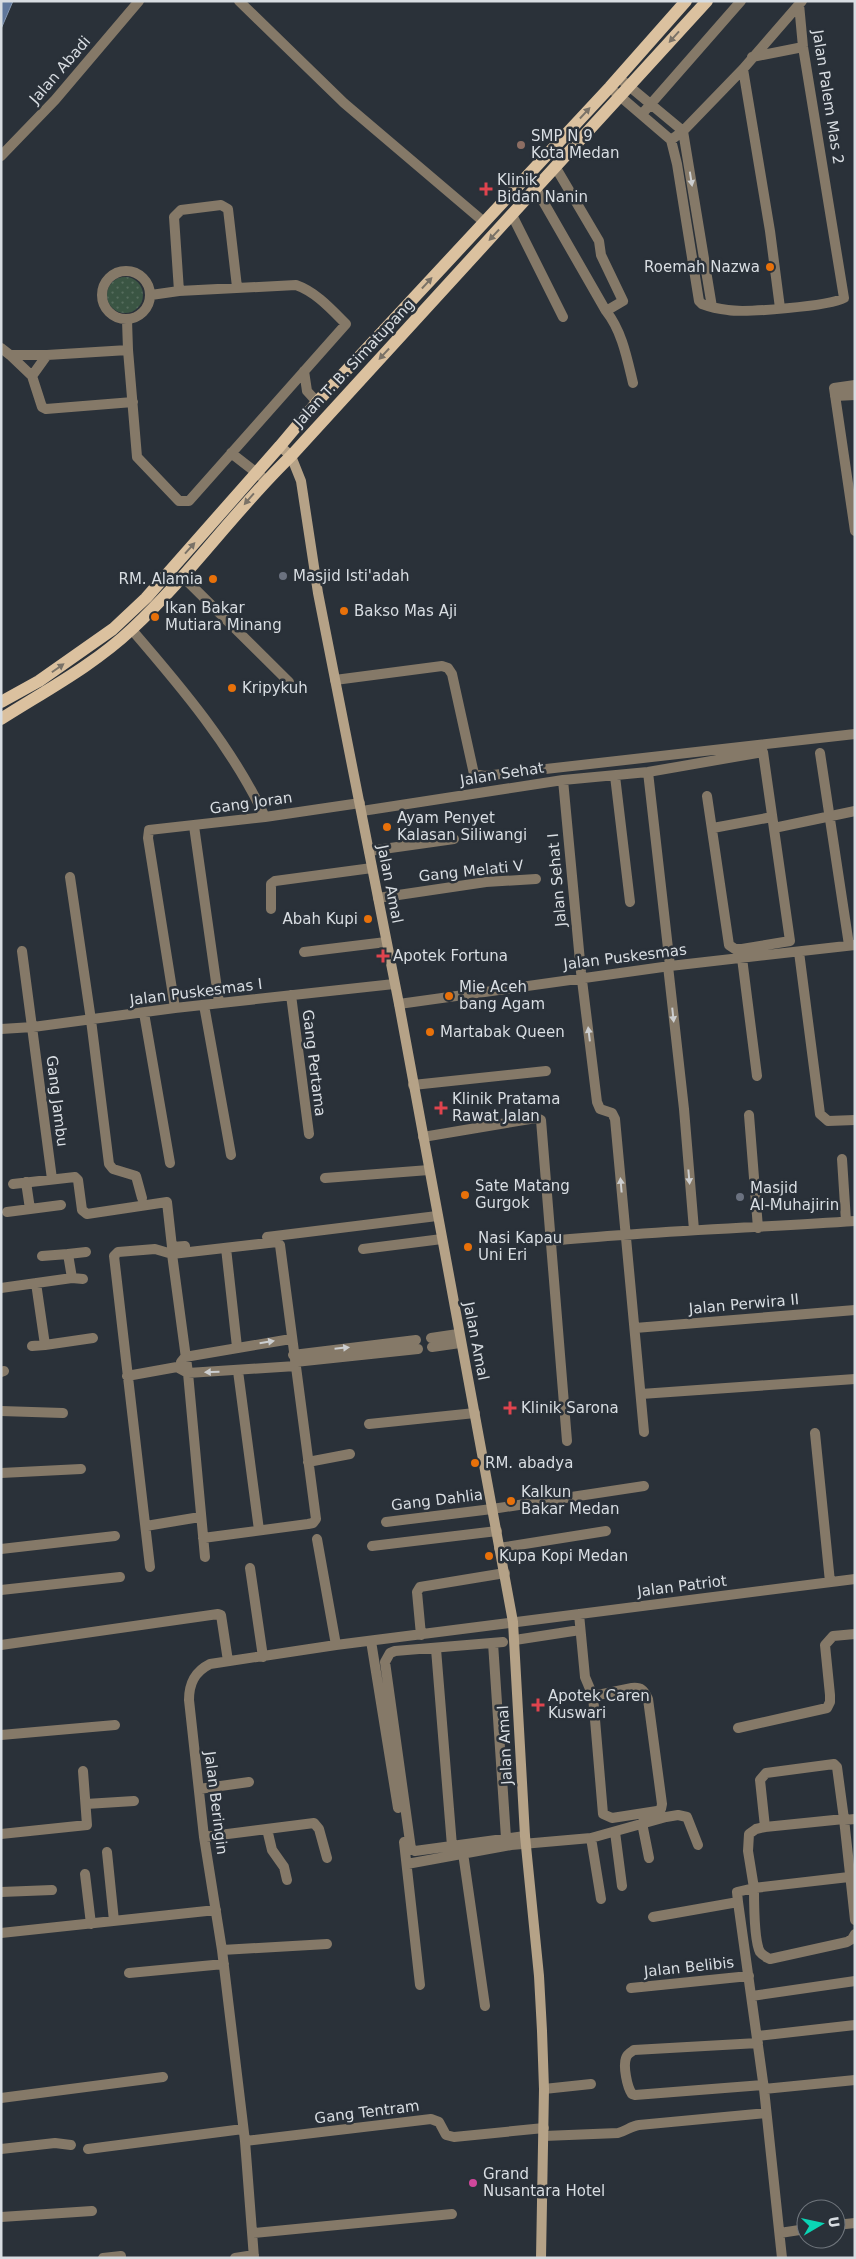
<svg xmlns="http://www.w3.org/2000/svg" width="856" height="2259" viewBox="0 0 856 2259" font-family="'DejaVu Sans',sans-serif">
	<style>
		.grass { fill: url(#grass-dots) }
		.water { fill: #5f779b; stroke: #8396b0 }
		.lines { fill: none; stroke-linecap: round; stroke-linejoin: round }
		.street { stroke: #857968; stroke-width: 10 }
		.secondary { stroke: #b5a287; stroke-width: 10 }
		.primary { stroke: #dbc19f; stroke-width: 12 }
		.oneway { fill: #7a7267 }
		.oneway2 { fill: #ccced0 }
		.education-dot { fill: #8d6e63; stroke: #2a3139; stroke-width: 2 }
		.health-dot { fill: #e0444e; stroke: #2a3139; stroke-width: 2 }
		.food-dot { fill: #e8710a; stroke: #2a3139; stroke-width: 2 }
		.worship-dot { fill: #6b7280; stroke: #2a3139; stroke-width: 2 }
		.hotel-dot { fill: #d1479c; stroke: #2a3139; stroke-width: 2 }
		.labels { text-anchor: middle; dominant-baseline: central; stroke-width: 5; stroke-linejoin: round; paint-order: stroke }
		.street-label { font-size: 15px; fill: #d8dde2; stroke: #2a3139 }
		.poi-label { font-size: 15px; fill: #d8dde2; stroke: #2a3139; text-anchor: start }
	</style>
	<defs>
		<pattern id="grass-dots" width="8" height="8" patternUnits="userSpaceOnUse" patternTransform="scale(1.25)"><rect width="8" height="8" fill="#3a5543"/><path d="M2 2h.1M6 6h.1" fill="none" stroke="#566d5e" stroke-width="1.8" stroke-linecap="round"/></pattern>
	</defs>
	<rect width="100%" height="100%" fill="#2a3139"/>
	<path class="grass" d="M107 295a18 18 0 1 1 36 0a18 18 0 1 1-36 0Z"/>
	<path class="water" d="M1 1H13L1 29Z"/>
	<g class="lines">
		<path class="street" d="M239 1 344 103 484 222
			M752 57 803 47
			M743 69 770 231 780 308
			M618 77 683 131
			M615 92 671 140
			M642 114 741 1
			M683 131 712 307
			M671 140 677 164 699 301 702 304C710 307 719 309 728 310 746 313 830 306 844 298L803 47 799 4
			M671 140 683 131 743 69 802 1
			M1 156 55 100 139 1
			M556 168 599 241 601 255 623 301 606 311
			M536 189 606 311C622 331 627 358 633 383
			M512 215 563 317
			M102 295a24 24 0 1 1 48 0a24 24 0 1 1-48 0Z
			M179 291 174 217 181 210 221 205 228 209 237 287
			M127 320 128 350
			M1 348 10 355H47L128 350 137 457 179 501H189L346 324C331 309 316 292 296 285L179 291 151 295
			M10 355 32 376 42 407 46 409 133 402
			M304 371 307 391 317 402
			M32 376 47 355
			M855 385 834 388 855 531
			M835 396 855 395
			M231 453 262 477
			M183 577 289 682
			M132 630C182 688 232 747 265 817
			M335 680 442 666 448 668 452 674 474 774 484 776 855 734
			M820 753 849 945
			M648 772 670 966
			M615 776 630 902
			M563 780 581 972 597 1102 600 1109 612 1113 615 1119 644 1432
			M362 811 563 780 648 772 763 752 790 941 742 949H735L729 945 707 796
			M194 826 219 1003
			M713 828 772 817
			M774 828 855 811
			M369 851 454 839
			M70 877 91 1020 109 1164 113 1169 136 1176 142 1198
			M378 898 486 882 536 879
			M271 909V884L275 881 372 868
			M22 951 52 1179
			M304 952 386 942
			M799 952 820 1114 828 1121 855 1120
			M742 958 757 1076
			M668 966 684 1109 694 1230
			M291 995 309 1134
			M399 1004 670 966 855 945
			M204 1005 231 1155
			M175 1008 148 838 149 830 265 817 360 803
			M144 1013 170 1163
			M1 1029 33 1027 175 1008 394 984
			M413 1085 546 1071
			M749 1115 758 1228
			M423 1137 536 1118 541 1120 567 1441
			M842 1159 846 1221
			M325 1178 429 1170
			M26 1182 30 1209
			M13 1184 75 1177 78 1180 82 1210 87 1214 167 1202 172 1247 185 1246
			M7 1212 61 1205
			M267 1237 437 1216
			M550 1241C651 1231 753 1228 855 1221
			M226 1248 237 1347
			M363 1249 442 1239
			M172 1254 188 1373 205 1557
			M42 1256 68 1254
			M72 1278 68 1254 86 1252
			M1 1288 72 1278 83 1279
			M635 1328 855 1310
			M431 1338 458 1334
			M45 1345 93 1338
			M32 1346 45 1345 36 1283
			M432 1347 460 1343
			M293 1355 416 1340
			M181 1362 185 1357 291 1339
			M295 1362 418 1349
			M238 1371 259 1530
			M1 1372 4 1371
			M127 1376 177 1367 188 1373 296 1366
			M641 1394 855 1379
			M1 1411 63 1413
			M369 1424 475 1413
			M815 1433 830 1582
			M308 1462 350 1454
			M1 1473 81 1469
			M386 1522 492 1509 644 1486
			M146 1526 200 1517
			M317 1539 336 1645
			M372 1546 497 1531
			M499 1548 606 1531
			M1 1549 115 1536
			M150 1567 114 1256 118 1252 155 1249 172 1254 277 1242 280 1245 316 1519 313 1523 308 1524 203 1538
			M250 1568 263 1657
			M1 1590 120 1577
			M579 1614 585 1677 593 1696 603 1814 612 1818 657 1811 661 1809 662 1804 648 1699C644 1690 641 1687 632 1688L593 1696
			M421 1635 417 1592 420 1587 505 1573
			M515 1640 580 1630
			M371 1641 398 1808
			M503 1642 395 1651 390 1653 385 1662 411 1849 415 1851 525 1836
			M493 1643 506 1838
			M1 1645 218 1614 221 1615 228 1661
			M436 1649 452 1846
			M738 1728 827 1708 830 1702V1695L825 1645 833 1636 855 1634
			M1 1735 115 1725
			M199 1789 249 1782
			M86 1804 134 1801
			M844 1820 855 1819
			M642 1823 649 1858
			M765 1827 760 1780 766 1773 834 1764 837 1767 844 1819
			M267 1829 272 1850 284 1867 287 1880
			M615 1832 622 1886
			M1 1834 87 1825 83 1771
			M204 1837 314 1823 319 1829 327 1858
			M591 1838 601 1899
			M404 1842 420 1985
			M107 1852 114 1921
			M463 1853 485 2006
			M407 1864 511 1845 591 1838 666 1817 678 1815 687 1817 698 1845
			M85 1874 91 1924
			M849 1877 754 1888C754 1902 754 1941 760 1952 763 1956 766 1957 770 1959L847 1942 852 1939 855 1934
			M1 1892 52 1890
			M738 1902 737 1892 754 1888 748 1851 749 1834 756 1829 765 1827 844 1819 855 1920
			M653 1917 738 1902 764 2089 782 2258
			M1 1933 216 1910
			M222 1950 327 1944
			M129 1973 224 1964
			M631 1988 749 1976
			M752 1996 855 1981
			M757 2036 855 2025
			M758 2043 634 2050C631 2052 627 2054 626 2058 623 2066 627 2087 632 2094L635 2095 763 2085
			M544 2089 591 2084
			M764 2089 855 2080
			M1 2098 163 2077
			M544 2136 618 2133C626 2131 631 2126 639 2125L766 2113
			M245 2141 431 2119 439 2122 446 2135 454 2137 544 2128
			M1 2149 55 2143 71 2145
			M88 2149 243 2129
			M1 2217 92 2211
			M836 2225 855 2223
			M253 2233 452 2214
			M780 2233 806 2229
			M103 2258 121 2256
			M235 2258 254 2255
			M254 2258 245 2141 222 1950 204 1837 189 1700C189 1684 194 1672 210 1664L336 1645 855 1579"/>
		<path class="secondary" d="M280 446 291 456 301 481 318 593 399 1004 513 1622 525 1836 539 1976 542 2031 544 2089 541 2258"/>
		<path class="primary" d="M1 702 39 681 113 629 146 598 280 446 317 402 610 87 686 1
			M1 719C45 691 94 665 132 629 190 575 235 510 291 456L707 1"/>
	</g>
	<defs><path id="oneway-solid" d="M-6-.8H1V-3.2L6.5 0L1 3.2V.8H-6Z" transform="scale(1.25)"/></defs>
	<g class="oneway">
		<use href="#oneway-solid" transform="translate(674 37) rotate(132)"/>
		<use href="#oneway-solid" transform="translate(585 113) rotate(-47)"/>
		<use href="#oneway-solid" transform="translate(494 235) rotate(133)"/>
		<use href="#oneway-solid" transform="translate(427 283) rotate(-47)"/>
		<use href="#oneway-solid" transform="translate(384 354) rotate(133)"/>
		<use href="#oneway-solid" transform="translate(249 499) rotate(131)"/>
		<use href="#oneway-solid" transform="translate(190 548) rotate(-48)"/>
		<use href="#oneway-solid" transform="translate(58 668) rotate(-35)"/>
	</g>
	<g class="oneway2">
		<use href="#oneway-solid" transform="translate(691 179) rotate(81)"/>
		<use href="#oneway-solid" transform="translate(673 1015) rotate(84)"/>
		<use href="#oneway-solid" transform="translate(589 1034) rotate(-97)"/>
		<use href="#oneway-solid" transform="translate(689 1177) rotate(85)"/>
		<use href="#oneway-solid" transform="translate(621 1185) rotate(-95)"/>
		<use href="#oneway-solid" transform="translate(267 1342) rotate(-9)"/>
		<use href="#oneway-solid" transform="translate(342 1348) rotate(-6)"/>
		<use href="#oneway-solid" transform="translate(212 1372) rotate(178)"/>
	</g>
	<circle class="education-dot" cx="521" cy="145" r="5"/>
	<g class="health-dot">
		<path d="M483.5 181.5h5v5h5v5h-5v5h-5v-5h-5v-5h5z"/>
		<path d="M380.5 948.5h5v5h5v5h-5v5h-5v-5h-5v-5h5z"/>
		<path d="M438.5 1100.5h5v5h5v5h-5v5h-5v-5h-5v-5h5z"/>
		<path d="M507.5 1400.5h5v5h5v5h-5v5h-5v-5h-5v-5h5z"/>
		<path d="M535.5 1697.5h5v5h5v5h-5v5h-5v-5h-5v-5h5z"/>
	</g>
	<g class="food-dot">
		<circle cx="770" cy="267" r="5"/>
		<circle cx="213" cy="579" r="5"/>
		<circle cx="344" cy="611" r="5"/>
		<circle cx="155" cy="617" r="5"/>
		<circle cx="232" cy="688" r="5"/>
		<circle cx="387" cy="827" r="5"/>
		<circle cx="368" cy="919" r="5"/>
		<circle cx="449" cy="996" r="5"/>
		<circle cx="430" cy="1032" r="5"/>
		<circle cx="465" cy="1195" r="5"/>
		<circle cx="468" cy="1247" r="5"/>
		<circle cx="475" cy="1463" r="5"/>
		<circle cx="511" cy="1501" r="5"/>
		<circle cx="489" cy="1556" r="5"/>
	</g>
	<g class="worship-dot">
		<circle cx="283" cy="576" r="5"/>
		<circle cx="740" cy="1197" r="5"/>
	</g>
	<circle class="hotel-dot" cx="473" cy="2183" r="5"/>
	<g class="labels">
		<g class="street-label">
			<text transform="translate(60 70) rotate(-49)">Jalan Abadi</text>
			<text transform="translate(828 97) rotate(81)">Jalan Palem Mas 2</text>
			<text transform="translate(354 363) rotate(-47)">Jalan T. B. Simatupang</text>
			<text transform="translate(502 774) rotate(-9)">Jalan Sehat</text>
			<text transform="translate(251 803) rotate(-8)">Gang Joran</text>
			<text transform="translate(471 871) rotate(-6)">Gang Melati V</text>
			<text transform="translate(557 880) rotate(-95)">Jalan Sehat I</text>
			<text transform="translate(390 884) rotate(79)">Jalan Amal</text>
			<text transform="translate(625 957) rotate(-7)">Jalan Puskesmas</text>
			<text transform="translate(196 992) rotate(-7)">Jalan Puskesmas I</text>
			<text transform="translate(314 1063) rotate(83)">Gang Pertama</text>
			<text transform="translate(57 1101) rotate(83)">Gang Jambu</text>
			<text transform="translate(744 1304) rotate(-5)">Jalan Perwira II</text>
			<text transform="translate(476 1341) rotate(79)">Jalan Amal</text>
			<text transform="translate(437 1500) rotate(-7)">Gang Dahlia</text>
			<text transform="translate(682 1586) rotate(-7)">Jalan Patriot</text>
			<text transform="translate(505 1745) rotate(-93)">Jalan Amal</text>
			<text transform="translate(216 1803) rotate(83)">Jalan Beringin</text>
			<text transform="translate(689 1967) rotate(-6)">Jalan Belibis</text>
			<text transform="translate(367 2112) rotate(-7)">Gang Tentram</text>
		</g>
		<g class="poi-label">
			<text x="531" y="136">SMP N 9<tspan x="531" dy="17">Kota Medan</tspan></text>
			<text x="497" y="180">Klinik<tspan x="497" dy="17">Bidan Nanin</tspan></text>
			<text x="760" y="267" text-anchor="end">Roemah Nazwa</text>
			<text x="293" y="576">Masjid Isti'adah</text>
			<text x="203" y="579" text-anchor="end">RM. Alamia</text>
			<text x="165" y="608">Ikan Bakar<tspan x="165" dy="17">Mutiara Minang</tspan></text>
			<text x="354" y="611">Bakso Mas Aji</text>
			<text x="242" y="688">Kripykuh</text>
			<text x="397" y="818">Ayam Penyet<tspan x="397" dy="17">Kalasan Siliwangi</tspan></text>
			<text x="358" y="919" text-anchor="end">Abah Kupi</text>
			<text x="393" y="956">Apotek Fortuna</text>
			<text x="459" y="987">Mie Aceh<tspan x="459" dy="17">bang Agam</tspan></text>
			<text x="440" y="1032">Martabak Queen</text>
			<text x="452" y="1099">Klinik Pratama<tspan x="452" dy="17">Rawat Jalan</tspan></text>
			<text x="475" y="1186">Sate Matang<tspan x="475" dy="17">Gurgok</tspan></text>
			<text x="750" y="1188">Masjid<tspan x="750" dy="17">Al-Muhajirin</tspan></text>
			<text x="478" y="1238">Nasi Kapau<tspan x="478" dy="17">Uni Eri</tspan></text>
			<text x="521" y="1408">Klinik Sarona</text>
			<text x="485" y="1463">RM. abadya</text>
			<text x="521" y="1492">Kalkun<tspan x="521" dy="17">Bakar Medan</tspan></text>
			<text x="499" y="1556">Kupa Kopi Medan</text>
			<text x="548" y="1696">Apotek Caren<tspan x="548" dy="17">Kuswari</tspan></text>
			<text x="483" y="2174">Grand<tspan x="483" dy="17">Nusantara Hotel</tspan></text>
		</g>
	</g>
	<rect width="856" height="2259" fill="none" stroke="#d8dde2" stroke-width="5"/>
	<g transform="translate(821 2224) rotate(81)"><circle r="24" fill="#2a3139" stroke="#70767d"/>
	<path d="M0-4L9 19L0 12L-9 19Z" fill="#0ad5b5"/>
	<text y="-8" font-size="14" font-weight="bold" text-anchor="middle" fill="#d8dde2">U</text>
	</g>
</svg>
